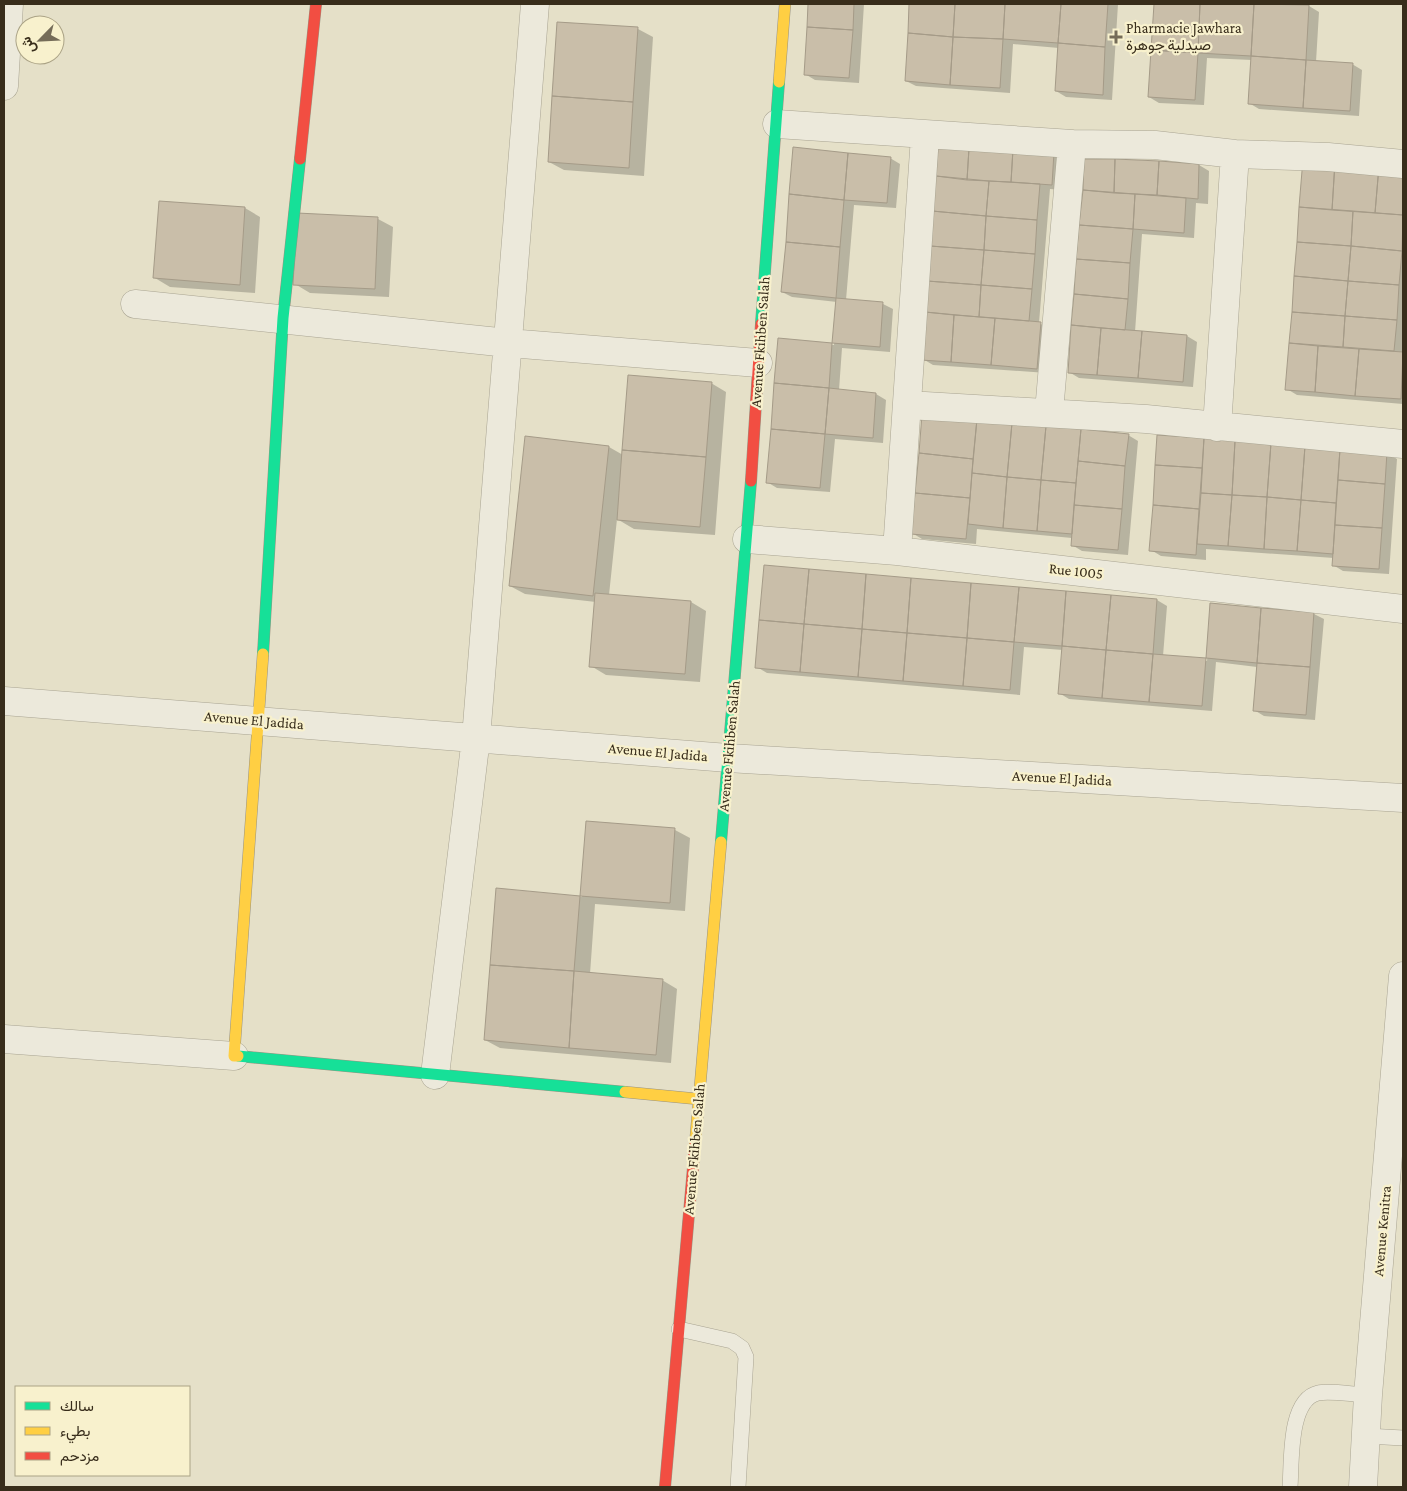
<svg xmlns="http://www.w3.org/2000/svg" width="1407" height="1491" viewBox="0 0 1407 1491" font-family="'Crimson Pro',Vazirmatn,serif">
	<style>
		.shadow { fill: #0003 }
		.building { fill: #c9bea9; stroke: #a59b88 }
		.lines { fill: none; stroke-linecap: round; stroke-linejoin: round }
		.lane-casing { stroke: #a9a492; stroke-width: 16 }
		.street-casing { stroke: #a9a492; stroke-width: 29 }
		.fast-casing { stroke: #999382; stroke-width: 12 }
		.slow-casing { stroke: #999382; stroke-width: 12 }
		.jam-casing { stroke: #999382; stroke-width: 12 }
		.lane { stroke: #ece9db; stroke-width: 15 }
		.street { stroke: #ece9db; stroke-width: 28 }
		.fast { stroke: #16e098; stroke-width: 11 }
		.slow { stroke: #ffcf43; stroke-width: 11 }
		.jam { stroke: #f24e42; stroke-width: 11 }
		.poi-dot { fill: #756c58; stroke: #f8f1cd; stroke-width: 2 }
		.labels { text-anchor: middle; dominant-baseline: central; stroke-width: 4.5; stroke-linejoin: round; paint-order: stroke }
		.poi-label { font-size: 15px; fill: #382d1b; stroke: #f8f1cd; text-anchor: start }
		.street-label { font-size: 15px; fill: #382d1b; stroke: #f8f1cd }
	</style>
	<rect width="100%" height="100%" fill="#e5e0c8"/>
	<path class="shadow" d="M810 4H864L859 83 815 80 805 74Z
		M911 4H1118L1112 100 1066 97 1056 91 1059 48 1013 44 1010 93 916 86 906 81Z
		M1155 4H1270L1309 6 1319 12 1316 62 1352 64 1362 70 1359 116 1259 109 1249 103 1252 60 1207 58 1204 105 1159 103 1149 97Z
		M558 23 638 29 653 37 644 176 564 170 549 162Z
		M795 148 890 158 900 164 896 208 854 205 846 300 883 304 893 309 890 352 842 348 839 390 876 394 886 400 883 443 835 439 830 492 777 488 767 482 779 339 834 345 837 302 792 297 782 292Z
		M939 148 1054 153 1064 159 1062 190 1050 189 1039 323 1050 329 1047 373 933 365 923 359Z
		M1115 160 1199 165 1209 171 1208 204 1196 203 1194 238 1142 234 1135 332 1187 336 1197 342 1193 387 1079 378 1069 372 1084 190Z
		M1304 161 1403 169V404L1297 395 1287 389Z
		M245 208 260 217 255 293 170 287 155 278Z
		M378 219 393 227 389 297 310 293 295 284Z
		M711 383 726 392 715 535 634 529 617 519 609 595 691 602 706 611 700 682 606 675 591 666 596 602 525 594 510 586 609 447 623 455Z
		M923 415 1128 435 1138 441 1128 555 1082 551 1072 545V538L977 529 976 544 922 539 912 533Z
		M1158 436 1387 453 1397 459 1389 574 1343 571 1333 565 1334 558 1206 549V560L1161 556 1151 550Z
		M765 567 1157 600 1167 606 1163 656 1207 661 1212 605 1314 614 1324 619 1315 720 1264 716 1254 710 1257 667 1216 662 1212 711 1069 699 1059 693 1063 650 1024 647 1020 695 767 673 757 667Z
		M587 823 675 830 690 838 685 911 595 904 590 974 662 980 677 989 671 1063 500 1048 485 1040 497 890 582 897Z"/>
	<path class="building" d="M808 4H854L853 30 807 27Z
		M909 4H955L953 37 908 33Z
		M955 4H1005L1003 39 953 37Z
		M1005 4H1061L1058 43 1003 39Z
		M1061 4H1108L1105 47 1058 43Z
		M1154 4H1200L1198 53 1151 50Z
		M1200 4H1254L1251 56 1198 53Z
		M1254 4 1309 5 1306 60 1251 56Z
		M557 22 638 27 633 102 552 96Z
		M807 27 853 30 849 78 804 75Z
		M908 33 953 37 950 85 905 81Z
		M953 37 1003 39 1000 88 950 85Z
		M1058 43 1105 47 1103 95 1055 91Z
		M1151 50 1198 53 1195 100 1148 97Z
		M1251 56 1306 60 1303 108 1248 104Z
		M1306 60 1353 63 1350 111 1303 108Z
		M552 96 633 102 629 168 548 162Z
		M938 146 969 148 967 180 936 176Z
		M793 147 848 153 844 200 789 194Z
		M969 148 1013 149 1011 182 967 180Z
		M1013 149 1054 152 1052 185 1011 182Z
		M848 153 891 157 887 203 844 200Z
		M1084 159H1115L1114 193 1083 190Z
		M1115 159 1159 161 1157 195 1114 193Z
		M1303 159 1335 162 1332 210 1299 207Z
		M1159 161 1199 164 1198 199 1157 195Z
		M1335 162 1379 166 1375 213 1332 210Z
		M1379 166 1403 168V215L1375 213Z
		M936 176 989 181 986 216 932 211Z
		M989 181 1040 184 1037 220 986 216Z
		M1083 190 1135 194 1133 229 1079 225Z
		M789 194 844 200 840 247 786 242Z
		M1135 194 1186 198 1184 233 1133 229Z
		M159 201 245 207 240 285 153 278Z
		M1299 207 1353 211 1351 246 1297 242Z
		M932 211 986 216 984 250 930 246Z
		M1353 211 1403 215 1402 251 1351 246Z
		M297 213 378 217 375 289 293 285Z
		M986 216 1037 220 1035 254 984 250Z
		M1079 225 1133 229 1130 263 1076 259Z
		M786 242 840 247 836 298 781 292Z
		M1297 242 1351 246 1348 281 1294 276Z
		M930 246 984 250 981 285 927 281Z
		M1351 246 1402 251 1399 285 1348 281Z
		M984 250 1035 254 1032 289 981 285Z
		M1076 259 1130 263 1128 299 1074 294Z
		M1294 276 1348 281 1345 316 1292 312Z
		M927 281 981 285 979 317 925 312Z
		M1348 281 1399 285 1397 320 1345 316Z
		M981 285 1032 289 1029 321 979 317Z
		M1074 294 1128 299 1125 330 1071 325Z
		M836 298 883 302 880 347 832 343Z
		M925 312 954 315 951 362 921 360Z
		M1292 312 1345 316 1343 347 1289 343Z
		M954 315 995 318 991 365 951 362Z
		M1345 316 1397 320 1394 351 1343 347Z
		M995 318 1041 322 1037 369 991 365Z
		M1071 325 1101 328 1097 375 1068 373Z
		M1101 328 1142 331 1138 378 1097 375Z
		M1142 331 1187 335 1183 382 1138 378Z
		M778 338 832 343 829 388 774 383Z
		M1289 343 1318 346 1315 392 1285 390Z
		M1318 346 1359 349 1355 396 1315 392Z
		M1359 349 1403 352 1401 399 1355 396Z
		M628 375 712 382 706 457 622 450Z
		M774 383 829 388 825 434 771 429Z
		M829 388 876 393 873 438 825 434Z
		M922 414 977 419 973 459 919 453Z
		M977 419 1012 423 1007 477 972 473Z
		M1012 423 1046 426 1041 480 1007 477Z
		M1046 426 1081 429 1076 483 1041 480Z
		M771 429 825 434 820 488 766 483Z
		M1081 429 1129 434 1125 466 1078 461Z
		M1157 435 1204 438 1202 468 1155 465Z
		M525 436 609 446 593 596 509 586Z
		M1204 438 1235 441 1232 495 1201 493Z
		M1235 441 1271 443 1267 497 1232 495Z
		M1271 443 1305 446 1301 500 1267 497Z
		M1305 446 1340 449 1336 503 1301 500Z
		M1340 449 1387 452 1385 484 1338 480Z
		M622 450 706 457 700 527 617 520Z
		M919 453 973 459 970 498 915 493Z
		M1078 461 1125 466 1122 509 1074 505Z
		M1155 465 1202 468 1199 509 1153 505Z
		M972 473 1007 477 1003 528 968 524Z
		M1007 477 1041 480 1037 531 1003 528Z
		M1041 480 1076 483 1072 534 1037 531Z
		M1338 480 1385 484 1382 528 1335 525Z
		M915 493 970 498 966 539 911 534Z
		M1201 493 1232 495 1228 546 1197 544Z
		M1232 495 1267 497 1264 549 1228 546Z
		M1267 497 1301 500 1297 551 1264 549Z
		M1301 500 1336 503 1333 554 1297 551Z
		M1074 505 1122 509 1118 550 1071 546Z
		M1153 505 1199 509 1196 555 1149 551Z
		M1335 525 1382 528 1379 569 1332 566Z
		M764 565 809 569 804 624 759 620Z
		M809 569 866 574 862 629 804 624Z
		M866 574 911 578 907 633 862 629Z
		M911 578 971 583 967 638 907 633Z
		M971 583 1019 587 1014 642 967 638Z
		M1019 587 1066 591 1062 646 1014 642Z
		M1066 591 1111 595 1106 650 1062 646Z
		M595 593 691 601 685 674 589 667Z
		M1111 595 1157 599 1153 654 1106 650Z
		M1210 603 1261 608 1257 663 1206 658Z
		M1261 608 1314 612 1310 667 1257 663Z
		M759 620 804 624 800 672 755 668Z
		M804 624 862 629 858 677 800 672Z
		M862 629 907 633 903 681 858 677Z
		M907 633 967 638 963 686 903 681Z
		M967 638 1014 642 1010 690 963 686Z
		M1062 646 1106 650 1102 698 1058 694Z
		M1106 650 1153 654 1149 702 1102 698Z
		M1153 654 1206 658 1202 706 1149 702Z
		M1257 663 1310 667 1306 715 1253 711Z
		M586 821 675 828 670 903 580 896Z
		M496 888 580 896 574 971 490 965Z
		M490 965 574 971 569 1048 484 1040Z
		M574 971 663 979 656 1055 569 1048Z"/>
	<g class="lines">
		<defs>
			<path id="lane" d="M679 1329 732 1341 742 1348 746 1357 738 1487
				M1367 1436 1403 1438
				M1290 1487C1292 1463 1288 1400 1318 1393 1330 1390 1355 1395 1368 1395"/>
			<path id="street" d="M4 86 9 4
				M777 124 1072 144 1155 145 1235 154 1328 157 1403 164
				M135 304 508 343 758 363
				M908 405 1146 419 1403 444
				M1049 412 1072 144
				M1217 427 1235 154
				M747 539 897 551 1403 609
				M897 551 925 136
				M4 701 728 758 1403 798
				M4 1039 234 1056
				M435 1075 476 738 535 4
				M1363 1487 1368 1395 1403 976"/>
			<path id="fast" d="M761 324 779 82
				M263 654 283 318 300 159
				M721 842 751 481
				M238 1056 625 1092"/>
			<path id="slow" d="M779 82 785 4
				M238 1056H234L263 654
				M625 1092 698 1099
				M695 1145 721 842"/>
			<path id="jam" d="M300 159 316 4
				M751 481 761 324
				M665 1487 695 1145"/>
		</defs>
		<use href="#lane" class="lane-casing"/>
		<use href="#street" class="street-casing"/>
		<use href="#fast" class="fast-casing"/>
		<use href="#slow" class="slow-casing"/>
		<use href="#jam" class="jam-casing"/>
		<use href="#lane" class="lane"/>
		<use href="#street" class="street"/>
		<use href="#fast" class="fast"/>
		<use href="#slow" class="slow"/>
		<use href="#jam" class="jam"/>
	</g>
	<path class="poi-dot" d="M1113.5 29.5h5v5h5v5h-5v5h-5v-5h-5v-5h5z"/>
	<g class="labels">
		<g class="poi-label">
			<text x="1126" y="28">Pharmacie Jawhara<tspan x="1126" dy="17">صيدلية جوهرة</tspan></text>
		</g>
		<g class="street-label">
			<text transform="translate(760 342) rotate(-86)">Avenue Fkihben Salah</text>
			<text transform="translate(1076 571) rotate(6)">Rue 1005</text>
			<text transform="translate(254 720) rotate(5)">Avenue El Jadida</text>
			<text transform="translate(729 746) rotate(-85)">Avenue Fkihben Salah</text>
			<text transform="translate(658 752) rotate(5)">Avenue El Jadida</text>
			<text transform="translate(1062 778) rotate(3)">Avenue El Jadida</text>
			<text transform="translate(694 1149) rotate(-85)">Avenue Fkihben Salah</text>
			<text transform="translate(1382 1231) rotate(-85)">Avenue Kenitra</text>
		</g>
	</g>
	<rect width="1407" height="1491" fill="none" stroke="#382d1b" stroke-width="10"/>
	<rect x="15" y="1386" width="175" height="90" fill="#f8f1cd" stroke="#aba386"/>
	<rect x="25" y="1402" width="25" height="8" fill="#16e098" stroke="#aba386"/>
	<text x="60" y="1411" font-size="15" fill="#382d1b">سالك</text>
	<rect x="25" y="1427" width="25" height="8" fill="#ffcf43" stroke="#aba386"/>
	<text x="60" y="1436" font-size="15" fill="#382d1b">بطيء</text>
	<rect x="25" y="1452" width="25" height="8" fill="#f24e42" stroke="#aba386"/>
	<text x="60" y="1461" font-size="15" fill="#382d1b">مزدحم</text>
	<g transform="translate(40 40) rotate(246)"><circle r="24" fill="#f8f1cd" stroke="#aba386"/>
	<path d="M0-4L9 19L0 12L-9 19Z" fill="#756c58"/>
	<text y="-8" font-size="14" font-weight="bold" text-anchor="middle" fill="#382d1b">ش</text>
	</g>
</svg>
